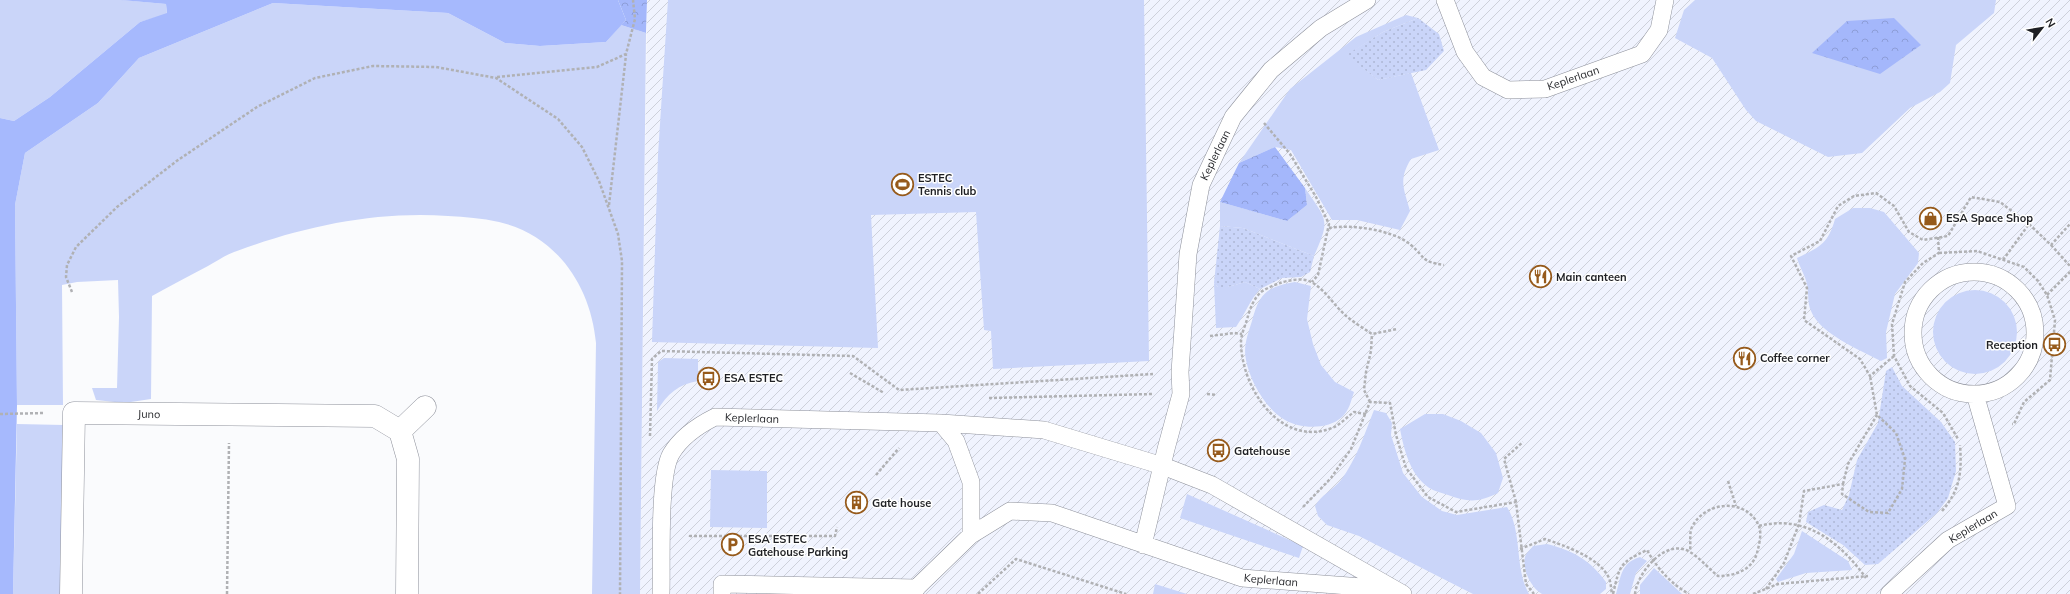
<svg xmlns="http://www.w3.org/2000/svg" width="2070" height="594" viewBox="0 0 2070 594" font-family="Mulish,sans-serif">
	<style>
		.industrial { fill: url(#industrial-furrows) }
		.grass { fill: #cad5f9 }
		.forest { fill: url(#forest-crowns) }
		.garden { fill: url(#garden-dots) }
		.water { fill: #a6b9fd }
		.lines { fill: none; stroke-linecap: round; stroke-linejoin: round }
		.lane-casing { stroke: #8e919b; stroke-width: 18 }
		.street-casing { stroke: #8e919b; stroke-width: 23 }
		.path { stroke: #b0b1b4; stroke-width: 2.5; stroke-dasharray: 3 2; stroke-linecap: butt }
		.lane { stroke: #fff; stroke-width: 17 }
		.street { stroke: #fff; stroke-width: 22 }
		.labels { text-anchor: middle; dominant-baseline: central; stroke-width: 3; stroke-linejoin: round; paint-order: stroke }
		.street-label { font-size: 11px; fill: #1f2024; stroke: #fff }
		.poi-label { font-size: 11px; font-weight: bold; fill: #1f2024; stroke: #fff; text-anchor: start }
	</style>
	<defs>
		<pattern id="industrial-furrows" width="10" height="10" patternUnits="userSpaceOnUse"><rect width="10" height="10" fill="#f0f3fe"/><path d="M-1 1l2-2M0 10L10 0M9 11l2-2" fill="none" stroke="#cdd0da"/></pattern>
		<pattern id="forest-crowns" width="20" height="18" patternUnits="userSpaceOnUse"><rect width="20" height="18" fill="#a4b7fb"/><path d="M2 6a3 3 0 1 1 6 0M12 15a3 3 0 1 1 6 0" fill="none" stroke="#8d9dd7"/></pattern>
		<pattern id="garden-dots" width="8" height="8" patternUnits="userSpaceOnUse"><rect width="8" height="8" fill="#cad5f9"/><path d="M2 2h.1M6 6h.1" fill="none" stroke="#adb7d5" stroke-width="1.8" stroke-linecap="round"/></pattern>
	</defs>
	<rect width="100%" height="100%" fill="#fafbfd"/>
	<path class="industrial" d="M647 0H2070V594H640Z"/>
	<path class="grass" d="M0 0H122L166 4 167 14 140 22 50 97 14 121 0 118Z
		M668 0H1144L1149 361 993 369 991 331 984 330 976 212 871 215 878 348 652 342 658 155Z
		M1695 0H1996L1994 13 1956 45 1950 83 1940 92 1910 108 1862 153 1828 157 1756 121 1746 110 1712 58 1675 38 1684 10Z
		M273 3 448 13 505 43 540 46 606 42 621 25 646 33 640 594H592L596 343C591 287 557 235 499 222 482 218 465 217 448 216 376 211 305 226 237 251 227 254 217 261 208 266 189 276 170 286 152 296L151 399 124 403 96 400 92 388H117L119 317 118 280 77 282 62 285 63 405H17L15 205 25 153 98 103 139 58Z
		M1406 15 1418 18 1383 32 1347 55 1378 80 1411 73 1439 150 1411 159C1398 180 1404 189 1410 211L1400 230 1357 220H1332L1291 150 1275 147 1239 163 1290 89 1356 37Z
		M1305 188C1328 222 1330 219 1314 256L1243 228 1220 226V202L1287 221 1307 205Z
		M1853 208H1870L1884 212 1919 253 1918 263 1895 294 1886 332 1887 358 1881 361C1860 350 1820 334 1811 311 1807 302 1809 293 1807 284 1805 275 1799 266 1797 258 1820 247 1828 244 1835 219Z
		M1245 282 1260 289C1250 300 1245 314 1236 327L1216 328 1214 283 1218 287H1228Z
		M1295 282 1311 286 1307 319 1313 344 1321 365 1335 382 1354 392C1351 401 1349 411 1342 417 1328 430 1300 429 1285 420 1265 408 1250 381 1246 360 1243 346 1248 334 1252 321 1259 294 1266 287 1295 282Z
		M1933 332a42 42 0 1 1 84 0a42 42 0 1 1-84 0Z
		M664 358 698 359V381C679 384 667 394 657 411L658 362Z
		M1374 410 1386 413 1392 423 1391 435 1403 473 1422 497 1442 511 1457 515 1507 507C1523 533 1514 567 1529 594H1473L1359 536 1327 525 1318 516 1315 506C1321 495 1333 490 1341 480 1356 460 1365 433 1374 410Z
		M1425 414H1443L1461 421 1481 433 1496 453 1503 478 1498 493C1478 503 1467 502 1448 495 1443 493 1437 492 1433 490 1411 479 1404 450 1400 429Z
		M17 424 64 425V594H13Z
		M711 470 767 471V528L710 527Z
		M1187 494 1303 546 1299 558 1180 518Z
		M1802 531 1848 561 1852 570 1806 573 1778 582 1776 579 1794 554Z
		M1547 544C1574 551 1590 560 1606 582V589L1600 594H1542C1531 588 1522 569 1525 557 1526 553 1531 549 1533 546Z
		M1640 557 1647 561 1636 573 1630 594H1616C1621 578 1620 563 1640 557Z
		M1654 568 1682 594H1640V585Z
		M1155 584 1187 594H1153Z"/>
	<path class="forest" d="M618 0H647L646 33 621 25 626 20Z
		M1894 18 1921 45 1880 74 1812 53 1847 21Z
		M1275 147 1305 188 1307 205 1287 221 1220 202 1239 163Z"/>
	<path class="garden" d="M1418 18 1439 34 1444 51 1426 70 1378 80 1346 55 1383 32Z
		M1220 226 1243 228 1314 256 1310 272 1301 277 1282 278 1260 289 1245 282 1228 287H1218L1214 283Z
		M1892 367 1902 386 1941 422 1955 442 1956 471 1948 498 1937 513 1878 564 1865 565 1843 545 1806 522 1808 512 1824 505 1842 510 1849 495 1857 460 1878 423 1886 371Z"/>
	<path class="water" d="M121 0H618L626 20 606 42 540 46 505 43 448 13 273 3 139 58 98 103 25 153 15 205 17 405 13 594H0V118L14 121 50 97 140 22 167 13 166 4Z"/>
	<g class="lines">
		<defs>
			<path id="lane" d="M1445 0 1465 52 1483 77 1508 90 1545 89 1642 54 1659 30 1665 0
				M1913 333a61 61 0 1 1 122 0a61 61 0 1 1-122 0Z
				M941 423 956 441 971 482V535
				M1143 545 1166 449 1181 394 1180 372 1188 254 1201 185 1233 117 1271 70 1321 28 1367 0
				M661 594C662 564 658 477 671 454 681 437 697 426 715 417L941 423 1044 430 1163 466 1212 485 1403 594
				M722 594V584L917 588
				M910 594 971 535 1010 511 1052 513 1242 578 1389 589
				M1889 594 1948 540 2007 506 1975 394"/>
			<path id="street" d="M400 431 425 407
				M71 594 74 413 375 416 400 431 408 459 407 594"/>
		</defs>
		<use href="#lane" class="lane-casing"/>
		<use href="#street" class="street-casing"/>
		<path class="path" d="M497 77 597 67 626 54 635 19 633 0
			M1264 123 1290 154 1316 197 1329 224 1318 275 1312 282
			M609 205 626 55
			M1329 228C1351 224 1394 230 1411 245 1427 259 1420 261 1444 265
			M1938 237 1939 253 1923 263 1905 282 1892 324 1894 356 1910 386 1943 413 1958 439
			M2051 245 2070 266
			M1939 253 1977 251 2024 267 2038 281 2047 295 2055 320 2050 380 2024 402 2014 424H2012
			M2003 260 2029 224
			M72 292 66 277 67 265 76 247 117 207 178 160 257 107 315 78 373 66 436 67 496 78 558 119 582 147 599 181 618 234 622 261 620 594
			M2047 295 2070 272
			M1210 336 1234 333 1242 334
			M1894 356 1870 376 1860 359 1804 320 1807 288 1791 256 1820 241 1838 206 1854 196 1876 193 1894 206 1909 232 1923 240 1948 236 1971 197 2000 202 2029 224 2051 245 2070 224
			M850 373 884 393
			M1207 394 1217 395
			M989 398 1154 394
			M1370 402 1364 390 1366 372 1371 351 1372 334
			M0 414 45 413
			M1366 414 1354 412C1347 417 1340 425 1332 428 1280 448 1241 387 1241 342 1241 334 1246 324 1248 316 1250 308 1255 297 1261 292 1267 288 1274 285 1280 283 1289 280 1304 277 1313 283 1325 290 1334 305 1345 315 1353 322 1363 328 1372 334L1397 329
			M650 436 652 359 661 351 853 356 899 390 1153 374
			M876 475 899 448
			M1728 481 1736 506
			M1843 484 1848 464 1877 415
			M1516 502 1504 459 1523 442
			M1303 507 1331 478 1351 449 1370 402 1390 403 1396 435 1406 468 1428 497 1456 512 1516 502 1526 584 1534 594
			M1942 511C1960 490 1962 473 1960 445
			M1759 526C1805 514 1840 542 1866 578
			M690 537V536H835L837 527
			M1520 549 1545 539C1565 546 1599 557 1609 578 1611 583 1611 589 1612 594
			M1766 589 1784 563 1799 524 1804 491 1843 484 1842 494 1869 512 1888 513 1902 489 1905 459 1896 433 1877 415 1870 376
			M227 594 229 443
			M978 594 1016 559 1126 594
			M1613 594C1620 565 1619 563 1647 550 1657 568 1671 584 1689 594
			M1635 594C1637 573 1666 537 1690 552 1700 558 1709 569 1718 576 1735 576 1752 570 1757 553 1759 545 1762 534 1759 526 1746 497 1705 501 1692 527 1689 533 1691 544 1690 551
			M1753 594 1778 584 1868 576"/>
		<use href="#lane" class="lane"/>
		<use href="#street" class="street"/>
	</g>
	<defs>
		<symbol id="stadium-ring" viewBox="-11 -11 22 22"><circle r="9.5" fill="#fff" stroke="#965a1b" stroke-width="1.5"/><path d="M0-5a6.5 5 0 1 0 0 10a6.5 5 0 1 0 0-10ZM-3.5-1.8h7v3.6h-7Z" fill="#965a1b"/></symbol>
		<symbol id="shop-ring" viewBox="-11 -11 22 22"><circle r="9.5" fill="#fff" stroke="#965a1b" stroke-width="1.5"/><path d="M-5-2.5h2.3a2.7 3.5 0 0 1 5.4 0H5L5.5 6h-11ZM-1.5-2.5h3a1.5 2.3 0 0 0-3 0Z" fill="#965a1b"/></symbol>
		<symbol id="restaurant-ring" viewBox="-11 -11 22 22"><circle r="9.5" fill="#fff" stroke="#965a1b" stroke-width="1.5"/><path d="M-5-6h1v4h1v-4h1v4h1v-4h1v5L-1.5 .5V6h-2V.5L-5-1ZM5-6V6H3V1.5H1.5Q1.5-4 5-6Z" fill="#965a1b"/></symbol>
		<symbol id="bus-ring" viewBox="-11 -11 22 22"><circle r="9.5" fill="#fff" stroke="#965a1b" stroke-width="1.5"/><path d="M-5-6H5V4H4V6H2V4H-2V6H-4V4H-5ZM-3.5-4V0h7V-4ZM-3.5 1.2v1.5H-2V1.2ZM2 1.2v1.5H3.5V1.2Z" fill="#965a1b"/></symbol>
		<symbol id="building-ring" viewBox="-11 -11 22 22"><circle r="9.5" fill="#fff" stroke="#965a1b" stroke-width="1.5"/><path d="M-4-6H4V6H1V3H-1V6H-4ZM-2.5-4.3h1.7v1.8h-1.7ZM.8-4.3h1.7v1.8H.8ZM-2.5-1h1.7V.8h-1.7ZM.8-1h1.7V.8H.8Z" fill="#965a1b"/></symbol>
		<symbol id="parking-ring" viewBox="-11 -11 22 22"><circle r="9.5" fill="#fff" stroke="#965a1b" stroke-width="1.5"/><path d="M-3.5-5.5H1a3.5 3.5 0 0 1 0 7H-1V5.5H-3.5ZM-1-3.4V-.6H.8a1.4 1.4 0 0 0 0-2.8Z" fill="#965a1b"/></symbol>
	</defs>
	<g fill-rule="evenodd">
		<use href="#stadium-ring" x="890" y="172" width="25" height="25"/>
		<use href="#shop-ring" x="1918" y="206" width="25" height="25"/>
		<use href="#restaurant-ring" x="1528" y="264" width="25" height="25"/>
		<use href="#bus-ring" x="2042" y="332" width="25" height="25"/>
		<use href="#restaurant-ring" x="1732" y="346" width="25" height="25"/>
		<use href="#bus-ring" x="696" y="366" width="25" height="25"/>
		<use href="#bus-ring" x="1206" y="438" width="25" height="25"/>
		<use href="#building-ring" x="844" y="490" width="25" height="25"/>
		<use href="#parking-ring" x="720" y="532" width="25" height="25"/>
	</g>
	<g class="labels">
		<g class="street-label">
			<text transform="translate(1573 78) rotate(-19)">Keplerlaan</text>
			<text transform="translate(1215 155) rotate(-64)">Keplerlaan</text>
			<text transform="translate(149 414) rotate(1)">Juno</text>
			<text transform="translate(752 418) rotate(2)">Keplerlaan</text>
			<text transform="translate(1973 526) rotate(-31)">Keplerlaan</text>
			<text transform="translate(1271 580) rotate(5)">Keplerlaan</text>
		</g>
		<g class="poi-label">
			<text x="918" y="178">ESTEC<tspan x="918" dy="13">Tennis club</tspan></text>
			<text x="1946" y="218">ESA Space Shop</text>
			<text x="1556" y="277">Main canteen</text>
			<text x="2038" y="345" text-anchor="end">Reception</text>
			<text x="1760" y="358">Coffee corner</text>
			<text x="724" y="378">ESA ESTEC</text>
			<text x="1234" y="451">Gatehouse</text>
			<text x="872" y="503">Gate house</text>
			<text x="748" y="539">ESA ESTEC<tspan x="748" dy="13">Gatehouse Parking</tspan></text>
		</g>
	</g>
	<g transform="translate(2042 28) rotate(59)" stroke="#ffffff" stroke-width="3" paint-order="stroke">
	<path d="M0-3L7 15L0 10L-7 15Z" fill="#1f2024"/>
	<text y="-6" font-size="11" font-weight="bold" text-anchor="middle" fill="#1f2024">N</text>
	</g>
</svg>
